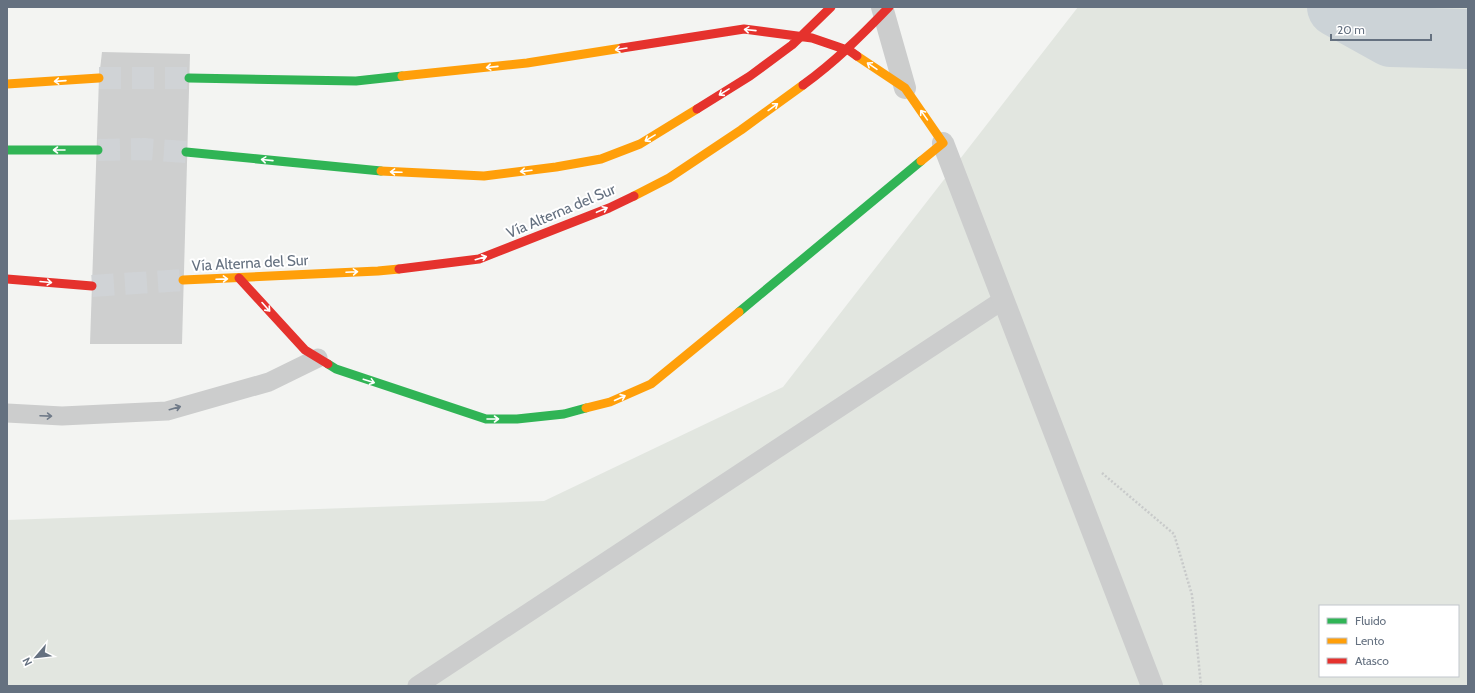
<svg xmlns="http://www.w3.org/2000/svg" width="1475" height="693" viewBox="0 0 1475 693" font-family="Cabin,sans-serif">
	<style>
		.green { fill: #e2e6e0; fill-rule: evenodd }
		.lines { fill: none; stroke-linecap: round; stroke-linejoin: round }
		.river { stroke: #ccd3d7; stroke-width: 60 }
		.building { fill: #cecfcf }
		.highway-tunnel { stroke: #d0d3d6; stroke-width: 22; stroke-dasharray: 22 11; stroke-linecap: butt }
		.path { stroke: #c8caca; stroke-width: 2.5; stroke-dasharray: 2 2; stroke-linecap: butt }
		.lane { stroke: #cccdcd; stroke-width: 19 }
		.street { stroke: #cccdcd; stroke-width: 22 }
		.fast { stroke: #30b455; stroke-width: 9 }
		.slow { stroke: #ff9f0a; stroke-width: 9 }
		.jam { stroke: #e5322d; stroke-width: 9 }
		.oneway { stroke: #fff }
		.oneway2 { stroke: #6f7a88 }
		.labels { text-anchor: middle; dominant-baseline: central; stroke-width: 4; stroke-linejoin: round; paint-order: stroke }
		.street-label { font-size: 15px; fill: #657180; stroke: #fff }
	</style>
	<rect width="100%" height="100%" fill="#f3f4f2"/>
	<path class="green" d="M1078 7H1468V686H7V520L544 501 783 387ZM1320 606H1458V676H1320Z"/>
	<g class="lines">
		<path class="river" d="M1337 7 1391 37 1468 39"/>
	</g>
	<path class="building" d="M102 52 190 54 182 344H90L99 78Z"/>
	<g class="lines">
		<path class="highway-tunnel" d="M99 78H189
			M98 150 144 149 186 152
			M92 286 183 280"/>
		<path class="path" d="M1102 473 1174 534 1192 595 1201 686"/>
		<path class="lane" d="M7 413 62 416 167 411 269 382 318 358
			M417 686 1003 300"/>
		<path class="street" d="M882 7 905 88
			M943 143 1152 686"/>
		<path class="fast" d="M189 78 356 81 402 76
			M7 150H98
			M186 152 381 171
			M739 312 921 161
			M328 364 336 369 486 419H517L564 414 586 408"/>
		<path class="slow" d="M857 56 905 88 943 143 921 161
			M402 76 527 63 622 48
			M7 84 99 78
			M381 171 484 176 556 167 601 159 640 144 697 109
			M634 196 669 178 741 130 803 85
			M183 280 378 271 399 269
			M586 408 610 402 651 384 739 312"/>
		<path class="jam" d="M622 48 744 29 812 38 850 51 857 56
			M803 85C835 62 862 35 889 7
			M697 109 750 76 792 45 831 7
			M399 269 479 259 609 208 634 196
			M239 278 305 350 328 364
			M7 279 92 286"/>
	</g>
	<defs><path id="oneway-shaft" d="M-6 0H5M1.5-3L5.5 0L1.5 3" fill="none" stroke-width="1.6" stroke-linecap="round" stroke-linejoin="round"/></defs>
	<g class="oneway">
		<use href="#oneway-shaft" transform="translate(750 30) rotate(-174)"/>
		<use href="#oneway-shaft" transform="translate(621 49) rotate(171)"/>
		<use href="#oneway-shaft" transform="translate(872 66) rotate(-146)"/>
		<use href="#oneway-shaft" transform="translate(492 67) rotate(174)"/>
		<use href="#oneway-shaft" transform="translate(60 81) rotate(176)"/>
		<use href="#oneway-shaft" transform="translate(724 92) rotate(148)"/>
		<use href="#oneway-shaft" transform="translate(773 107) rotate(-36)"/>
		<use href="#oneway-shaft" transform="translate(924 115) rotate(-125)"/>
		<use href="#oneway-shaft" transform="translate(650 138) rotate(149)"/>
		<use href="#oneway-shaft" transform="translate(59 150) rotate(-180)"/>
		<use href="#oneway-shaft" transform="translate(267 160) rotate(-174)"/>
		<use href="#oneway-shaft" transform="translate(526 171) rotate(173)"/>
		<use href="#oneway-shaft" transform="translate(396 172) rotate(-178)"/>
		<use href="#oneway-shaft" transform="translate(602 210) rotate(-23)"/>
		<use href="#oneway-shaft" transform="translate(481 258) rotate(-16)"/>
		<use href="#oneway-shaft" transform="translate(352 272) rotate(-3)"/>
		<use href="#oneway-shaft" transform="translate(222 279) rotate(-2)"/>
		<use href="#oneway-shaft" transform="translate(46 282) rotate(5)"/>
		<use href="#oneway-shaft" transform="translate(266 307) rotate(48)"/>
		<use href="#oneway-shaft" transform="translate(369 381) rotate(18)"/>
		<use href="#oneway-shaft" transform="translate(620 398) rotate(-24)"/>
		<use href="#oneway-shaft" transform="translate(493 419)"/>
	</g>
	<g class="oneway2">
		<use href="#oneway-shaft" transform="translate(175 408) rotate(-16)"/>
		<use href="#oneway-shaft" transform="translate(46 416) rotate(2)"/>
	</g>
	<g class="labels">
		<g class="street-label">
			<text transform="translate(561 211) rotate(-23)">Vía Alterna del Sur</text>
			<text transform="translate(250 263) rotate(-3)">Vía Alterna del Sur</text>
		</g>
	</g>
	<rect width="1475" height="693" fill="none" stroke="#657180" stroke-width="16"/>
	<rect x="1319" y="605" width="140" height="72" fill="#ffffff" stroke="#c1c6cc"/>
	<rect x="1327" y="618" width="20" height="6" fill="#30b455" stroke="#c1c6cc"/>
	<text x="1355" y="625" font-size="12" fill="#657180">Fluido</text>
	<rect x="1327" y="638" width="20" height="6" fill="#ff9f0a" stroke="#c1c6cc"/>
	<text x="1355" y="645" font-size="12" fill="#657180">Lento</text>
	<rect x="1327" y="658" width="20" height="6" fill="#e5322d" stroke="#c1c6cc"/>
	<text x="1355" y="665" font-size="12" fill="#657180">Atasco</text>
	<g transform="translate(36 657) rotate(242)" stroke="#ffffff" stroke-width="3" paint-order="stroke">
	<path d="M0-3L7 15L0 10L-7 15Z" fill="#657180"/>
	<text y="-6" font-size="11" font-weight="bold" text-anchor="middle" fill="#657180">N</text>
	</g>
	<path d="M1331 34v6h100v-6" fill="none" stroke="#657180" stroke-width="2"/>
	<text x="1337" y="34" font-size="12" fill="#657180" stroke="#ffffff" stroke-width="3" paint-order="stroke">20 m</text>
</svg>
